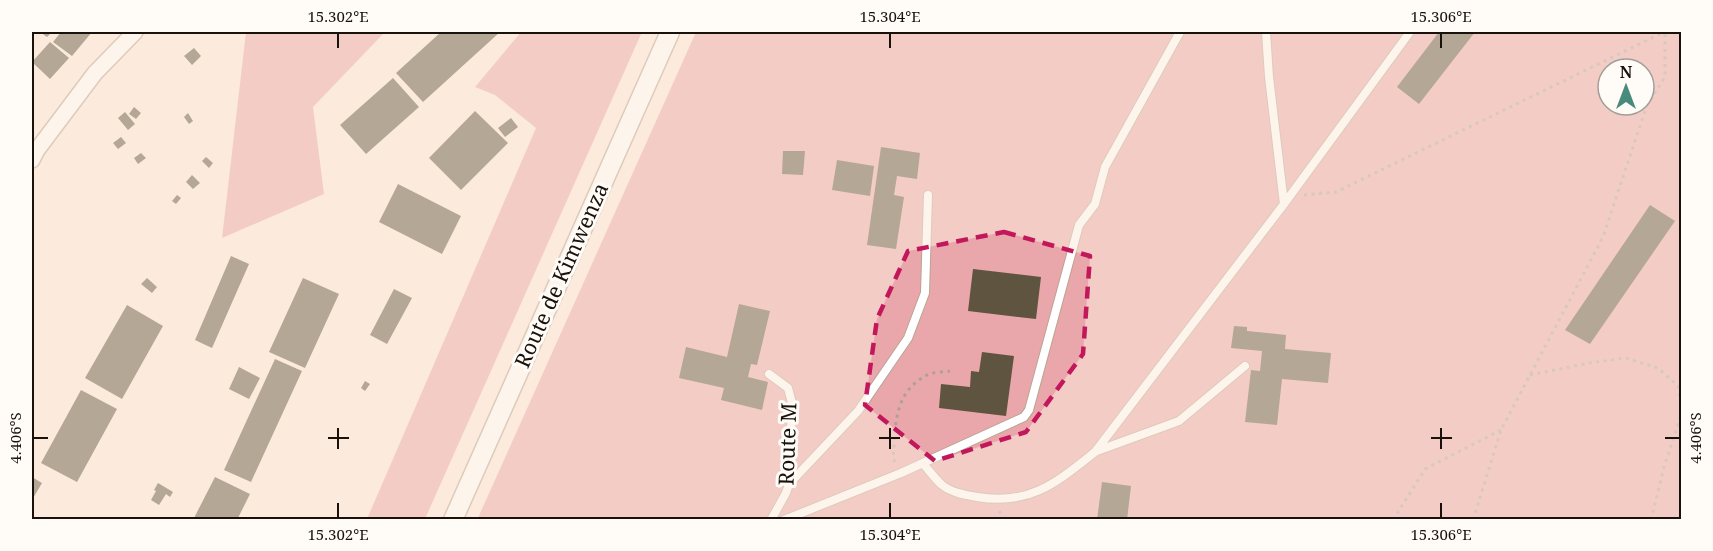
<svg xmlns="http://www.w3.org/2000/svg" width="1713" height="551" viewBox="0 0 1713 551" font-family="'Noto Serif',serif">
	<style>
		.green { fill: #eaa7ab; fill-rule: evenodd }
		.building { fill: #5e5440 }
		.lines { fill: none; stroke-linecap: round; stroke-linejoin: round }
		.service-casing { stroke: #b8a493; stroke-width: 10 }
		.minor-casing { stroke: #b8a493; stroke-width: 18 }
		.tertiary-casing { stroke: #b8a493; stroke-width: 21 }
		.path { stroke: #ada095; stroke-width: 3; stroke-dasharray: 3 4.5; stroke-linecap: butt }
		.service { stroke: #fff; stroke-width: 8 }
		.minor { stroke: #fff; stroke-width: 15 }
		.tertiary { stroke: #fff; stroke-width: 18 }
		.marked { fill: none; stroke: #c2185b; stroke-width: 4.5; stroke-dasharray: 12 8; stroke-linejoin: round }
		.ticks { fill: none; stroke: #19120c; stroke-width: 2 }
		.labels { text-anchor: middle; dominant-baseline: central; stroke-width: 6; stroke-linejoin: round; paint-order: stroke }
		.street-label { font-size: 21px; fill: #19120c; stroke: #fffbf7 }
		.neatline { fill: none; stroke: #19120c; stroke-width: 2 }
		.ticks-label { font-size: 15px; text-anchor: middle; fill: #19120c }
	</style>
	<rect width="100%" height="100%" fill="#fcebdd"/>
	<path class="green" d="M246 32H385L313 107 324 194 222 238Z
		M521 32H642L425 519H367L536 128 495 95 475 87Z
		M696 32H1681V519L477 520ZM1608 69H1644V105H1608Z"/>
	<path class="building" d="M40 32H52L47 37Z
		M61 32H92L72 56 53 42Z
		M441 32H500L423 102 396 73Z
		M1439 32H1475L1419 104 1397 87Z
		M50 42 69 58 50 79 32 62Z
		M194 48 201 56 192 65 184 56Z
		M393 78 419 107 366 154 340 125Z
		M134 107 141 113 136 119 129 114Z
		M475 111 508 143 461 190 429 158Z
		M125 112 135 124 128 130 118 118Z
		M188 113 193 121 189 124 184 117Z
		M511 118 518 127 505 137 498 128Z
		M121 137 126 143 118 149 113 143Z
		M881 147 920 153 917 179 897 176 894 195 904 197 896 249 867 245Z
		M783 151H805L803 175 782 174Z
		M141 153 146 158 138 164 134 158Z
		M206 157 213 163 209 168 202 161Z
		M837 160 874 166 870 196 832 190Z
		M192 175 200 183 193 189 186 182Z
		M398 184 461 216 442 254 379 222Z
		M177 195 181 198 176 204 172 201Z
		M1650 205 1675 221 1590 344 1565 330Z
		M231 256 249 264 212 348 195 340Z
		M973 269 1041 277 1036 319 968 311Z
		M147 278 157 287 152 293 141 284Z
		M303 278 339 294 305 368 269 352Z
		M394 289 412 298 387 344 370 335Z
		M739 304 770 311 757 365 751 364 748 377 768 382 762 410 721 400 724 388 679 378 686 347 727 357Z
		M127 305 163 326 122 399 85 378Z
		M1234 326 1247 327V331L1286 335 1285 349 1331 353 1328 383 1282 379 1277 425 1245 422 1251 370 1260 371 1262 351 1231 348Z
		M982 352 1014 356 1006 416 939 408 941 384 970 387 971 371 979 372Z
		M275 359 302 371 251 482 224 470Z
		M239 367 260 378 249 399 229 389Z
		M365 381 370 384 365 391 361 388Z
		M81 390 117 409 77 482 41 463Z
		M32 477 42 483 32 500Z
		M215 477 250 494 237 520H193Z
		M1102 482 1131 486 1127 520H1097Z
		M158 483 173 492 170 497 166 494 159 505 151 500 156 491 154 490Z"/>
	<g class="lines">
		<defs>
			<path id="service" d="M1266 32 1269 77 1284 204
				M769 374 788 388 792 403 789 484 786 493 771 520
				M1097 451 1179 421 1245 366
				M923 464C929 470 935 479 942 485 952 493 966 495 977 497 1030 506 1057 482 1095 452L1284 204 1410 32
				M789 484 858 411 908 338 925 293 928 195
				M784 520 901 473 1024 417 1029 410 1079 225 1095 204 1105 167 1180 32"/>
			<path id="minor" d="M32 160 37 150 95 73 135 32"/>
			<path id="tertiary" d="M453 520 670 32"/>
		</defs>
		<use href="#service" class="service-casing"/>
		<use href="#minor" class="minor-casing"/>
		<use href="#tertiary" class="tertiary-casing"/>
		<path class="path" d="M1304 195 1336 192 1664 32
			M1530 375 1589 363 1626 358 1658 368 1678 386 1682 410
			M895 462 893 458C896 425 893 393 927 375 933 372 943 372 950 371
			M999 511 1006 520
			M1393 520 1425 469 1501 430
			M1473 520 1501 430 1603 237 1647 105 1665 77V32
			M1651 520 1664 467 1682 412"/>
		<use href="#service" class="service"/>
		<use href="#minor" class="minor"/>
		<use href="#tertiary" class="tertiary"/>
	</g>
	<path d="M0 0H1713V551H0ZM1004 232 1090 256 1083 354 1026 432 935 461 865 405 877 319 908 251Z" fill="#fcebdd" fill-opacity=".55" fill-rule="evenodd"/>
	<path class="marked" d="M1004 232 1090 256 1083 354 1026 432 935 461 865 405 877 319 908 251Z"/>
	<path class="ticks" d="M338 33V48M890 33V48M1441 33V48M338 428V449M890 428V449M1441 428V449M33 438H48M328 438H349M879 438H900M1431 438H1452M1665 438H1680M338 503V518M890 503V518M1441 503V518"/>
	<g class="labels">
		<g class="street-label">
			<text transform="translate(561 275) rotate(-66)">Route de Kimwenza</text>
			<text transform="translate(787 444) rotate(-88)">Route M</text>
		</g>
	</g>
	<rect width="1713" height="551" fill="none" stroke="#fffbf7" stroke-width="66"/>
	<g transform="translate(1626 87)"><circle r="28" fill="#fffbf7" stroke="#a39e99" stroke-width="1.5"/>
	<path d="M0-4.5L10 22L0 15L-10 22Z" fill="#488b7d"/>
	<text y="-9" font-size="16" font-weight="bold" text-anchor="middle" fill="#19120c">N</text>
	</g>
	<rect x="33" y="33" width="1647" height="485" class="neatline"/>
	<g class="ticks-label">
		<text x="338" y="22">15.302°E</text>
		<text x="890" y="22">15.304°E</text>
		<text x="1441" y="22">15.306°E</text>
		<text transform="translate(16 438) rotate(-90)" y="5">4.406°S</text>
		<text transform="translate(1696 438) rotate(-90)" y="5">4.406°S</text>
		<text x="338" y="540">15.302°E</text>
		<text x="890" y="540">15.304°E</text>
		<text x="1441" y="540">15.306°E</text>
	</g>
</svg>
